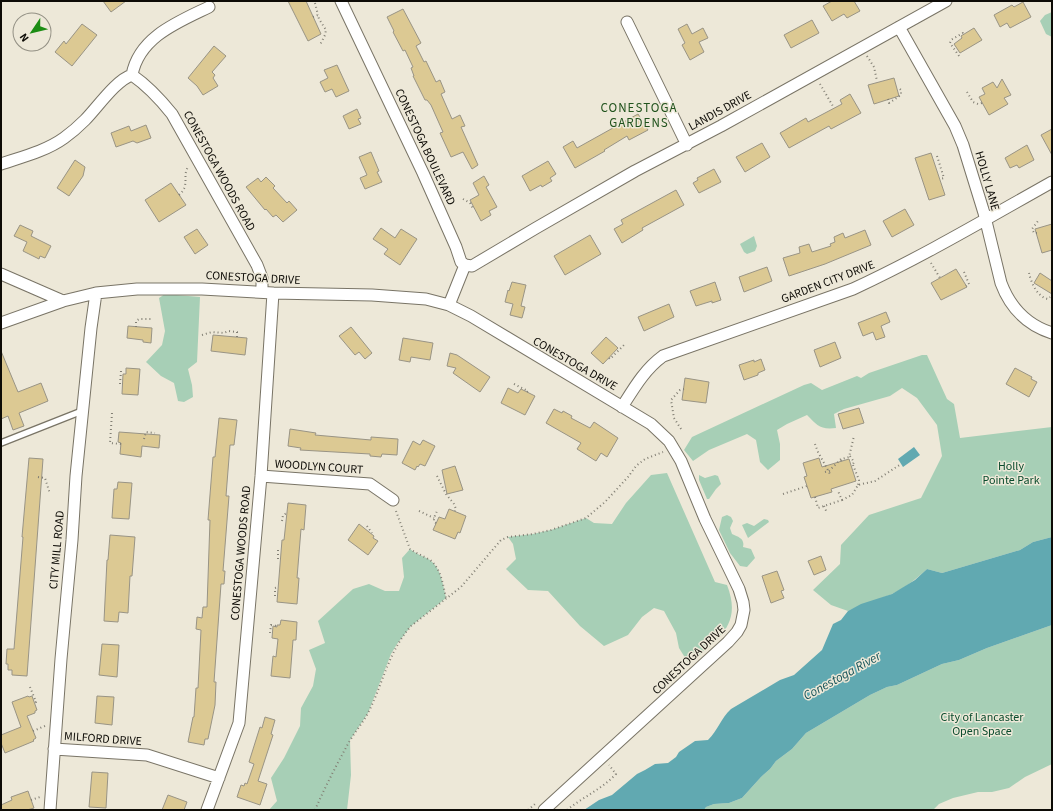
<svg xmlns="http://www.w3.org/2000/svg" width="1053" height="811" viewBox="0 0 1053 811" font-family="'Source Sans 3',sans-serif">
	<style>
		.green { fill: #a7cfb6 }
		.water { fill: #61a9b1 }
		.building { fill: #dcc993; stroke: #999485 }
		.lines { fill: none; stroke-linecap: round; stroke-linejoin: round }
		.service-casing { stroke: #797466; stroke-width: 8 }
		.minor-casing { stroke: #797466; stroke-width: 13 }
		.path { stroke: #827f74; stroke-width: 2; stroke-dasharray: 1 3; stroke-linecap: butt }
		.service { stroke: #fff; stroke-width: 5.5 }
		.minor { stroke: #fff; stroke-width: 11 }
		.labels { text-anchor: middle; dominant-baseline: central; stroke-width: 3; stroke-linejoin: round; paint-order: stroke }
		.street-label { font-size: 12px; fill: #0d0b06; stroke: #ede8d8 }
		.park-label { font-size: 12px; fill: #094b2c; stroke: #ede8d8 }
		.neighbourhood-label { font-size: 13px; letter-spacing: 1px; fill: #21531d; stroke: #ede8d8 }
		.water-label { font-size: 13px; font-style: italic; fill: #135258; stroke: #ede8d8 }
	</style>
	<rect width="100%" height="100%" fill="#ede8d8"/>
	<path class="green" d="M1052 12V37L1046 34 1040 21 1045 15Z
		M754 236 757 246 755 251 747 254 744 252 740 244Z
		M165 294 200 297 197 362 188 369 192 385 193 397 184 402 178 401 174 383 161 376 146 362 162 345 165 331 159 298Z
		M922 355H927L947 399 954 404 960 438 1052 427V537L1033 542 1020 550 942 573 927 569C916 579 905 588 892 594 877 600 862 604 848 611L831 605 813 590 840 564 841 545 869 515 921 498 942 456 937 425 917 398 902 388 890 396 844 409 834 414 836 428C820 430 817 425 807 415L787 424 777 430 780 444V460L768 470 760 462 756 440 747 434 709 450 693 461 684 450 692 437 804 385 811 383 822 390 857 376 861 378 869 373Z
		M667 473 715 582 727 585C743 626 717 639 689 664L679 648 676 633 664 611 654 608 642 617 628 635 604 646 580 626 548 591 528 590 506 569 516 559 513 544 508 537 533 534 551 530 586 518 594 523 612 524 626 503 651 475Z
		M699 475 705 478 715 475 718 476 721 484 716 489 709 499H707L699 480Z
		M727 515 731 517 733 521 730 528 732 534C739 537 745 539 743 547L751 549 755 558 747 567 740 566 730 553 719 530 722 517Z
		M764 519 768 520 769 522 748 538 742 525 747 523 754 526Z
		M410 549C416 554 423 556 430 560 441 568 443 585 446 598L411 626 397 644 391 654 368 713 350 740 351 775 347 810H269L277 801 271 778 284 758 300 726 301 708 313 686 316 669 309 650 325 643 318 621 353 589 369 584 385 591H399L404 577 402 558Z
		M1052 625V764L1025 777 1009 788 992 792H978L953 798 939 804 933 810H704L706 807 714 804 729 803 742 798 761 777 770 769 776 761 792 749 806 733 870 695 887 687 897 685 942 664 959 660 987 648Z"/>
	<path class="water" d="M914 447 920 455 903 467 898 459Z
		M1052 537V625L987 648 959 660 942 664 897 685 887 687 870 695 806 733 792 749 776 761 770 769 761 777 742 798 729 803 714 804 706 807 704 810H584L599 800 612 795 637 774 645 770 655 764 668 763 676 757 679 752 695 741 708 740C718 730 721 718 731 709L780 680 794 675 822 650 833 624 841 620 848 611 861 604 892 594 915 580 927 569 942 573 1020 550 1033 542Z"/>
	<path class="building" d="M103 1H126L111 12Z
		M288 1H306L321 34 308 41Z
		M832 1H854L860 11 847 18 844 14 832 21 823 6Z
		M1023 2 1031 17 1010 28 1007 23 1000 27 994 15 1012 5 1014 7Z
		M403 9 421 43 416 46 424 62 426 61 436 82 440 80 445 92 441 94 452 119 460 115 465 126 461 127 478 165 472 169 463 152 451 157 440 133 443 132 431 105 427 100H425L413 76H414L411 68 413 67 405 50 403 51 393 32 394 31 387 17Z
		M812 20 819 33 791 48 784 35Z
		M82 24 97 35 72 66 55 52 64 41 66 44Z
		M687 24 692 34 703 28 708 38 699 42 704 52 690 60 682 45 685 43 678 29Z
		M974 28 982 40 960 53 954 44 962 38 961 36Z
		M214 46 226 56 212 72 215 75 213 78 218 86 203 95 197 86 188 78Z
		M337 65 349 91 336 97 332 89 325 92 320 82 328 78 324 70Z
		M894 78 899 96 874 104 868 85Z
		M1002 79 1011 95 1004 98 1008 104 989 115 979 97 985 94 982 88 993 82 997 88Z
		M850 94 861 113 831 129 829 126 789 148 780 133 806 118 808 122 842 104 840 100Z
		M357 109 361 118 358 119 361 124 349 129 343 116Z
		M638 114 648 130 629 140 627 136 604 150 605 151 575 168 563 147 573 141 577 148Z
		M146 125 151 138 137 143 133 141 116 147 111 133 129 126 131 131Z
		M1052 129V155L1041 135Z
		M762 143 770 157 745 172 736 157Z
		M1027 145 1034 160 1019 168 1017 165 1010 168 1005 158Z
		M371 152 379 171 377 172 382 182 365 189 360 178 367 175 359 157Z
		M931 153 945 195 929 200 915 158Z
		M75 160 85 167 83 176 69 196 57 188Z
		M548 161 556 174 550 178 552 181 542 187 541 185 530 191 522 176Z
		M714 169 721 182 699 193 693 183 698 180 697 178Z
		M484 176 489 185 486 187 497 207 489 211 491 215 481 221 470 200 479 195 473 183Z
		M266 177 275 186 273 188 287 203 289 201 297 210 283 222 276 215 273 217 266 209 265 210 246 187 258 178 261 182Z
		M171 183 186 205 159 222 145 200Z
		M676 190 684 205 642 228 643 230 622 243 614 229 623 224 621 220Z
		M905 209 914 225 892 237 883 221Z
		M1052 224V250L1042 253 1035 229Z
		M20 225 33 231 31 236 51 246 45 258 40 256 39 259 23 251 27 242 14 236Z
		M381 228 395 238 401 229 417 239 400 265 384 254 388 249 373 239Z
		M197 229 208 245 195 254 184 237Z
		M865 230 871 245 825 264 789 276 783 258 800 253 799 247 809 244 812 252 831 246 830 244 835 242 834 237 843 233 845 238Z
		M590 235 601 254 565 275 554 256Z
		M767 267 772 281 744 292 739 277Z
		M956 269 967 287 941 300 931 283Z
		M1040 273 1052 281V294L1034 283Z
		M512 282 526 285 521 306 525 307 522 318 510 315 513 304 505 302 508 290 509 291Z
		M715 282 721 300 712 303V301L696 306 690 291Z
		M669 304 674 317 644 331 638 317Z
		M886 312 890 322 881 326 885 337 876 340 873 332 863 336 858 323Z
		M128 326 152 328 151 343 143 342V340L127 338Z
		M351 327 372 353 365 359 359 352 355 355 339 336Z
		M213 335 247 338 245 355 211 351Z
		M606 337 618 348 603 364 591 353Z
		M403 338 433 343 430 360 411 357 410 362 399 360Z
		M835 342 841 358 820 367 814 350Z
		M1 351 18 392 41 383 48 401 19 413 24 426 13 430 8 416 1 419Z
		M450 353 457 355 490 377 480 392 453 373 456 368 447 366Z
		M761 359 765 370 758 373V375L744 380 739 365 754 360V362Z
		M126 368 140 369 138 395 122 394 123 374H126Z
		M1015 368 1032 377 1031 379 1037 382 1029 397 1006 384Z
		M685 378 709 382 706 403 682 400Z
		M508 388 518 393 521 389 535 396 525 415 501 403Z
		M859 408 864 423 843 429 838 414Z
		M554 409 562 413 563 411 572 416 571 418 590 428 594 422 618 438 607 457 601 453 596 461 577 449 581 443 546 423Z
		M219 418 237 420 234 445H230L226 496H229L223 571H225L224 584H221L214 682H216L215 705 208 739H205L204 745 188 742 193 717H194L196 688H198L201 630 196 629 197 617 202 618 203 607H207L210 520H208L213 457H215Z
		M290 429 316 433 315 435 371 440V437L398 439 397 455 382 454 381 457 370 456V454L300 450 301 448 288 446Z
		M119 432 160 435 159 448 142 446 141 457 120 454 121 443 118 442Z
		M423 440 435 446 425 466 420 464 418 467 417 466 415 470 402 463 413 441 420 445Z
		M29 458 43 459 27 676 12 675V670H8V664H6L7 649H14L23 537H22Z
		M819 458 822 467 849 459 856 481 831 489 832 492 811 498 804 477 807 476 803 463Z
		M455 466 463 490 447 494 442 470Z
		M118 482 132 483 129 519 112 518 114 489H117Z
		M288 503 306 505 304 530 301 529 297 578H299L297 604 277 602 282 540H284Z
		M449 509 466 516 460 533 458 532 455 539 433 530 439 517 445 519Z
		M359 524 374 536 373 538 378 541 368 555 348 540Z
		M110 535 135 537 132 576H130L128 613 119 612 118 622 104 621 107 560H108Z
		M821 556 826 570 814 575 808 561Z
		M777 571 784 590 781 591 784 598 771 603 762 576Z
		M281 620 297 622 296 640H293L290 678 271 676 273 656 276 657 278 639 272 638 273 626 277 627V625H280Z
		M102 644 119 645 117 677 99 675Z
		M28 696 29 697 32 696 37 710 35 711V713L27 716 36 738 33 740 34 741 5 753 1 743V735L21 727 12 702Z
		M97 696 114 697 112 725 95 723Z
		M265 717 275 720 271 734 273 735 258 781 267 784 260 805 237 797 241 785 244 786 245 783 247 784 254 764 249 762 260 727 262 728Z
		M92 772 108 773 106 808 89 807Z
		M28 791 34 808 27 810H1V805L12 800 11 797Z
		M168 795 187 802 184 810H162Z"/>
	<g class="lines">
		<defs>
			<path id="service" d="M1 443 82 411"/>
			<path id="minor" d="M341 1 423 173 456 247 461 262 465 265 472 266 536 228 635 171 721 126 946 1
				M627 22 687 145
				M899 27 955 126 963 145 984 213 1001 283C1010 307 1027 325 1052 333
				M132 75C139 37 178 22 209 7
				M1 164C22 157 46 151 64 138 71 133 79 126 85 120 97 108 116 80 132 75 148 86 160 99 172 114L257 265 262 278V292
				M1 274 63 301
				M449 305 465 265
				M1 323 63 301 96 293 137 289H202L273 293 372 295 426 299 449 305 471 316 651 424 669 441 681 461 705 519 739 589 743 602 744 610 741 625 737 632 728 642 544 810
				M622 407C634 388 645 369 663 356L853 289C922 257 986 219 1052 182
				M261 476 370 484 393 500
				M54 749 147 755 219 778
				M50 810 61 659 72 540 76 476 91 328 96 293
				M207 810 239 723 261 476 273 293"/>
		</defs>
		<use href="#service" class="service-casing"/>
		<use href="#minor" class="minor-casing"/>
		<path class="path" d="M315 3 318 15
			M313 17 318 15 319 19 326 30 325 35 320 45
			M867 56 874 67 877 81
			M959 56 950 43 951 40 963 33 964 34
			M820 84 834 108
			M967 92 973 102 978 104 982 103
			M888 99 889 103 901 95V90L898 87
			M937 156 944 178 940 179
			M179 195C191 185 181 175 189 166
			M463 199 470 203 473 209 474 208
			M1037 233H1034L1032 229 1038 221
			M931 263 940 278
			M964 272 969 284 966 286
			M1029 273C1031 282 1037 297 1048 299L1050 297
			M136 327V321L139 319H151
			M202 335 212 332 224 333 228 331 237 332V337
			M609 358 610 359 626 343
			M121 371 120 384H123
			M514 384 528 391 527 392
			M112 413 110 443 121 444
			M681 429 674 418 671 400 680 390 684 389
			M144 439 146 432 155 433
			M815 444 818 452 830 474
			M850 456 854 462 852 466
			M841 461 842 459 849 457 854 436
			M853 465 859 480 858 485
			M825 472 829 471 841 459
			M437 476 446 494 454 504 456 509 455 511
			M38 477 45 478 50 494
			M783 494 807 486
			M815 497 818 508 842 500 838 491
			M842 500 852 495 858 485 875 481 901 464
			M824 506 827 513
			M396 511 410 549C416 553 423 556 430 560 441 568 443 585 446 598
			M419 511 434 518
			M282 521 283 515 287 513
			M436 523 434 522V518L437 511
			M367 526 372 533
			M278 559V550H281
			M275 596V588L278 587
			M270 633 271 625 277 626
			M30 687 36 702 34 703
			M33 731 45 726
			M31 800 40 797
			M315 810C325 787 337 764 349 742 355 732 362 724 368 713 383 684 388 652 411 626L461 587 501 540 508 537 533 534 551 530 586 518 605 502 628 477 636 466 645 459 663 452
			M528 810 535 804
			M567 810C583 797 602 789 616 774L609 765"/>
		<use href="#service" class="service"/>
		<use href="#minor" class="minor"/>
	</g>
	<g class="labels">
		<g class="street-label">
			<text transform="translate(720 111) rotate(-29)">LANDIS DRIVE</text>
			<text transform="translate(425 147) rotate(65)">CONESTOGA BOULEVARD</text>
			<text transform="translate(219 171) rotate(61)">CONESTOGA WOODS ROAD</text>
			<text transform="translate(987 181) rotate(74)">HOLLY LANE</text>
			<text transform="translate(253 278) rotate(3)">CONESTOGA DRIVE</text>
			<text transform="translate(828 282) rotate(-21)">GARDEN CITY DRIVE</text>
			<text transform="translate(575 364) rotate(30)">CONESTOGA DRIVE</text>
			<text transform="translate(319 467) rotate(4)">WOODLYN COURT</text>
			<text transform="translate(57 550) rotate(-85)">CITY MILL ROAD</text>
			<text transform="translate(241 553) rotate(-85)">CONESTOGA WOODS ROAD</text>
			<text transform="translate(689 660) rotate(-43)">CONESTOGA DRIVE</text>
			<text transform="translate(103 739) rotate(4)">MILFORD DRIVE</text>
		</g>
		<g class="park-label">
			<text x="1011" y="466">Holly<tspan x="1011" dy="14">Pointe Park</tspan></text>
			<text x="982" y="717">City of Lancaster<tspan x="982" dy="14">Open Space</tspan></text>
		</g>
		<g class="neighbourhood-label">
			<text x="639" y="108">CONESTOGA<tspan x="639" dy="15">GARDENS</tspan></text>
		</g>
		<g class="water-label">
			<text transform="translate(842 676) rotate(-29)">Conestoga River</text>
		</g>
	</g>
	<rect width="1053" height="811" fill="none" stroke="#0d0b06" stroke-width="4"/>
	<g transform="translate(32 32) rotate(235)"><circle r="19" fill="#ede8d8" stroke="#939084"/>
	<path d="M0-3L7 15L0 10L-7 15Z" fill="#1c8d14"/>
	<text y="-6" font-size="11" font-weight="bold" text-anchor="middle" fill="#0d0b06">N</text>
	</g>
</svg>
